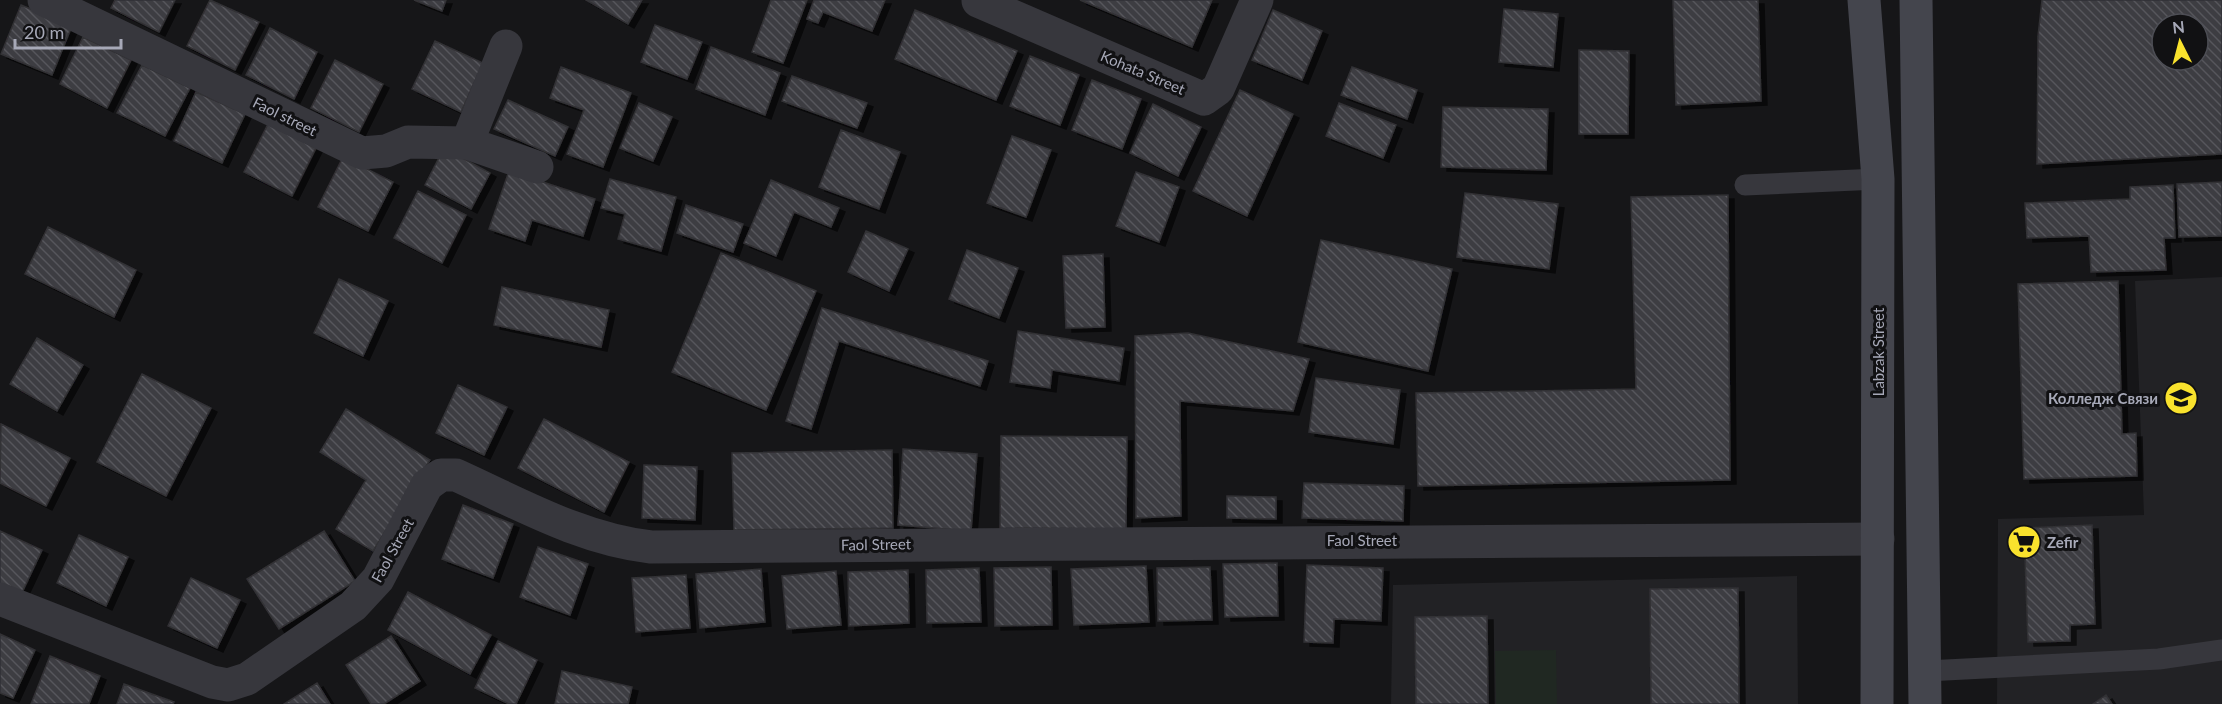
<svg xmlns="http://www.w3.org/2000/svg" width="2222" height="704" viewBox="0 0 2222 704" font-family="Lato,sans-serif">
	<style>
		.built { fill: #222225 }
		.grass { fill: #202822 }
		.building { fill: url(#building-back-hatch); stroke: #313034; stroke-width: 1.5; fill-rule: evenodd; filter: url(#shadow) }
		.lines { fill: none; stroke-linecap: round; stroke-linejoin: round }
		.service { stroke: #37373d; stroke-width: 21 }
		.minor { stroke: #37373d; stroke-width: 33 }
		.secondary { stroke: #44454d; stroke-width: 33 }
		.labels { text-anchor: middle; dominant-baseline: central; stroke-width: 6; stroke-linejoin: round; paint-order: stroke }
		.street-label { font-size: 15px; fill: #a7a9b8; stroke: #111113 }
		.poi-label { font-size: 15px; font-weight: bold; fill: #a7a9b8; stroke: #111113; text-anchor: end }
	</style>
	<defs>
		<pattern id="building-back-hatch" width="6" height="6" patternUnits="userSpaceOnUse" patternTransform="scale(1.5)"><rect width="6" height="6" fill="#3d3d42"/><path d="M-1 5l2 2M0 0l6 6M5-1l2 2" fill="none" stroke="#56565b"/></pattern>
		<filter id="shadow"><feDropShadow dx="6" dy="4" stdDeviation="0" flood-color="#0009"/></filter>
	</defs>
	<rect width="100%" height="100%" fill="#161618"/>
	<path class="built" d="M2222 277V704H1997L1998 519 2144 515 2135 281Z
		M1797 576 1798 704H1391L1393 585Z"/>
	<path class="grass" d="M1556 650 1557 704H1496L1495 651Z"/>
	<path class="building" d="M115 0H175L159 32 111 8Z
		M210 0 259 22 235 70 187 46Z
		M414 0H446L442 11Z
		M586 0H642L628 24Z
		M771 0H807L783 63 752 52Z
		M814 0H885L872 31 823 12 818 23 807 19Z
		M1080 0H1212L1192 47Z
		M1673 0H1758L1761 101 1676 105Z
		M2042 0H2222V154L2037 164 2038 36ZM2162 24H2198V60H2162Z
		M21 5 72 26 52 75 1 54Z
		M1504 9 1558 14 1553 67 1499 62Z
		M915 10 1017 51 996 100 895 59Z
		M1273 10 1322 31 1302 80 1252 60Z
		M655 25 702 42 687 79 641 62Z
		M270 28 317 52 294 99 246 75Z
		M83 37 131 60 107 108 60 84Z
		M435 41 483 63 461 112 412 89Z
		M711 47 780 73 765 115 696 89Z
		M1579 50 1629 51 1628 134H1579Z
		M1030 56 1079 75 1060 125 1010 106Z
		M335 60 383 84 359 132 311 108Z
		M142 65 190 88 165 136 117 113Z
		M561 67 631 93 603 167 567 154 584 110 550 98Z
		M1352 67 1417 90 1407 119 1341 95Z
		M792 76 867 103 857 128 782 101Z
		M1092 80 1141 99 1122 149 1072 130Z
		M1240 90 1293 114 1247 216 1193 191Z
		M196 92 245 114 222 163 174 141Z
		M508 100 568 127 555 156 494 129Z
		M639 103 672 117 653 161 620 148Z
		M1339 103 1396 125 1383 158 1326 136Z
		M1153 104 1201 127 1178 176 1130 153Z
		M1443 107 1548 109 1546 170 1441 167Z
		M268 124 316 148 292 196 244 172Z
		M841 130 900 152 879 209 819 187Z
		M1012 136 1051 150 1026 217 987 203Z
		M444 148 490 173 471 209 425 185Z
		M343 157 393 182 368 231 318 207Z
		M509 171 595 199 583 236 532 220 525 241 489 229Z
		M1136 172 1179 187 1159 242 1116 226Z
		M610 179 676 197 661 251 618 239 625 214 601 208Z
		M771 180 839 208 831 227 794 212 776 256 744 243Z
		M2222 182V236L2179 237 2177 184Z
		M2173 185 2175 238H2164L2166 270 2091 272 2089 236 2027 238 2025 203 2130 199V187Z
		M418 191 466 215 442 263 394 238Z
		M1465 193 1558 204 1549 269 1457 257Z
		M1728 195 1730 480 1418 486 1416 393 1636 389 1631 197Z
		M686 205 743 224 733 252 677 233Z
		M48 227 136 270 114 317 25 274Z
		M866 231 908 249 889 291 848 272Z
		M1321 240 1452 269 1428 371 1298 342Z
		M967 250 1018 268 999 318 949 299Z
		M721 253 816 291 766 410 672 372Z
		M1103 254 1105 327 1066 328 1063 256Z
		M339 279 388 301 363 356 314 333Z
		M2118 281 2122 434 2136 433 2137 476 2024 479 2018 284Z
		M502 287 609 310 601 347 494 325Z
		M822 308 988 361 980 386 839 341 811 429 786 421Z
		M1018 331 1124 348 1119 381 1052 370 1050 388 1010 382Z
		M1188 333 1309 359 1293 411 1180 401 1181 516 1136 518 1135 336Z
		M37 338 83 365 57 411 10 384Z
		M142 374 211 408 166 496 97 462Z
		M1316 378 1400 390 1393 444 1309 432Z
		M458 385 507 407 484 455 436 433Z
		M346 409 430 460 373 551 336 529 366 480 320 452Z
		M544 419 629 462 604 512 518 468Z
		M1 424 70 458 46 506 0 483Z
		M1001 436 1127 437 1126 529 1000 528Z
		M903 449 977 454 971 531 898 525Z
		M892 450 893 528 734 530 732 453Z
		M644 465 697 467 695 520 642 518Z
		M1304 483 1404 486 1403 521 1302 518Z
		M1227 496 1276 497V519L1227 518Z
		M463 505 513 524 493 578 442 559Z
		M2092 525 2095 624 2070 625V641L2028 642 2024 528Z
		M0 531 42 550 19 599 0 590Z
		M324 531 355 581 279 629 247 579Z
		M79 535 128 557 106 606 57 583Z
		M538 547 588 564 570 615 520 597Z
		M1277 563 1278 616 1225 617 1223 564Z
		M1307 565 1383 568 1381 621 1334 619 1333 643 1304 642Z
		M1146 566 1149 622 1074 625 1071 569Z
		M1051 567 1052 625 995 626 994 568Z
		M1210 567 1212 620 1158 621 1157 568Z
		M979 568 981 622 927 623 926 570Z
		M761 569 765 622 700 628 696 574Z
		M908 570 909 623 849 626 848 572Z
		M836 571 841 625 787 629 782 576Z
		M686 575 690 628 636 632 632 578Z
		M191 578 240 600 217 648 168 626Z
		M1738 588 1739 704H1651L1650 589Z
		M408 592 491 635 470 674 388 630Z
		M1487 616 1488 704H1416L1415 617Z
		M0 634 35 650 13 698 0 693Z
		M391 636 420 681 384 704H371L346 665Z
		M498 641 537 660 516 704H509L475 688Z
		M50 656 100 676 89 704H31Z
		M562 671 632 687 628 704H555Z
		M317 683 330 704H284Z
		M124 684 174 702 173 704H117Z
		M2106 695 2112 704H2093Z"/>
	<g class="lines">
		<path class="service" d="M1745 185 1878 179
			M1926 671 2159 659 2222 650"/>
		<path class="minor" d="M44 0 362 153 386 151 408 142 467 143 537 167
			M978 1 1204 99 1218 89 1257 0
			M467 143 506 46
			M0 599 212 682 228 685 247 679 353 606 378 579 427 485 441 475H456C520 504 581 539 651 547L1878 539"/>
		<path class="secondary" d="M1864 0 1878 179 1877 704
			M1916 0 1925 704"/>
	</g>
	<defs>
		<symbol id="university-disc" viewBox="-11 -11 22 22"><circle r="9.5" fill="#f9e22d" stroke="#111113"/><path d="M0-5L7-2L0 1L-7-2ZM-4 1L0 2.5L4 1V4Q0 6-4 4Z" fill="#111"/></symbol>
		<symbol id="supermarket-disc" viewBox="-11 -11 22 22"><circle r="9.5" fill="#f9e22d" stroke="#111113"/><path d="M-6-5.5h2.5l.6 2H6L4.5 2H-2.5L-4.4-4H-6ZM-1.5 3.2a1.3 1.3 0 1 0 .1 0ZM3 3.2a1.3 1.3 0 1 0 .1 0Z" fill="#111"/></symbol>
	</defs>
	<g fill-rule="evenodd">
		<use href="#university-disc" x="2162" y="379" width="38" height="38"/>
		<use href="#supermarket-disc" x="2005" y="523" width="38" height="38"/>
	</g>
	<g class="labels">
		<g class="street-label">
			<text transform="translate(1143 72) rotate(23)">Kohata Street</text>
			<text transform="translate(285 116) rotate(26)">Faol street</text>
			<text transform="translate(1878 352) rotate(-90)">Labzak Street</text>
			<text x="1362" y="540">Faol Street</text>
			<text transform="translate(876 544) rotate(-1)">Faol Street</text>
			<text transform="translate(392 550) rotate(-61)">Faol Street</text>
		</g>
		<g class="poi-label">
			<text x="2158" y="398">Колледж Связи</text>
			<text x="2047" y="542" text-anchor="start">Zefir</text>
		</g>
	</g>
	<g transform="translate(2180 42) rotate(354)"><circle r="28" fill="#111113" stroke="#4d4e55" stroke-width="1.5"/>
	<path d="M0-4.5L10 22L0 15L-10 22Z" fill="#f9e22d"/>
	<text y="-9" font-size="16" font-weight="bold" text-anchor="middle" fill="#a7a9b8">N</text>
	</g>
	<path d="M15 39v9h106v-9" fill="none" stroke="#a7a9b8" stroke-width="3"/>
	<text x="24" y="39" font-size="18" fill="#a7a9b8" stroke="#111113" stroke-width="4.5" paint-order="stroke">20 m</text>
</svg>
